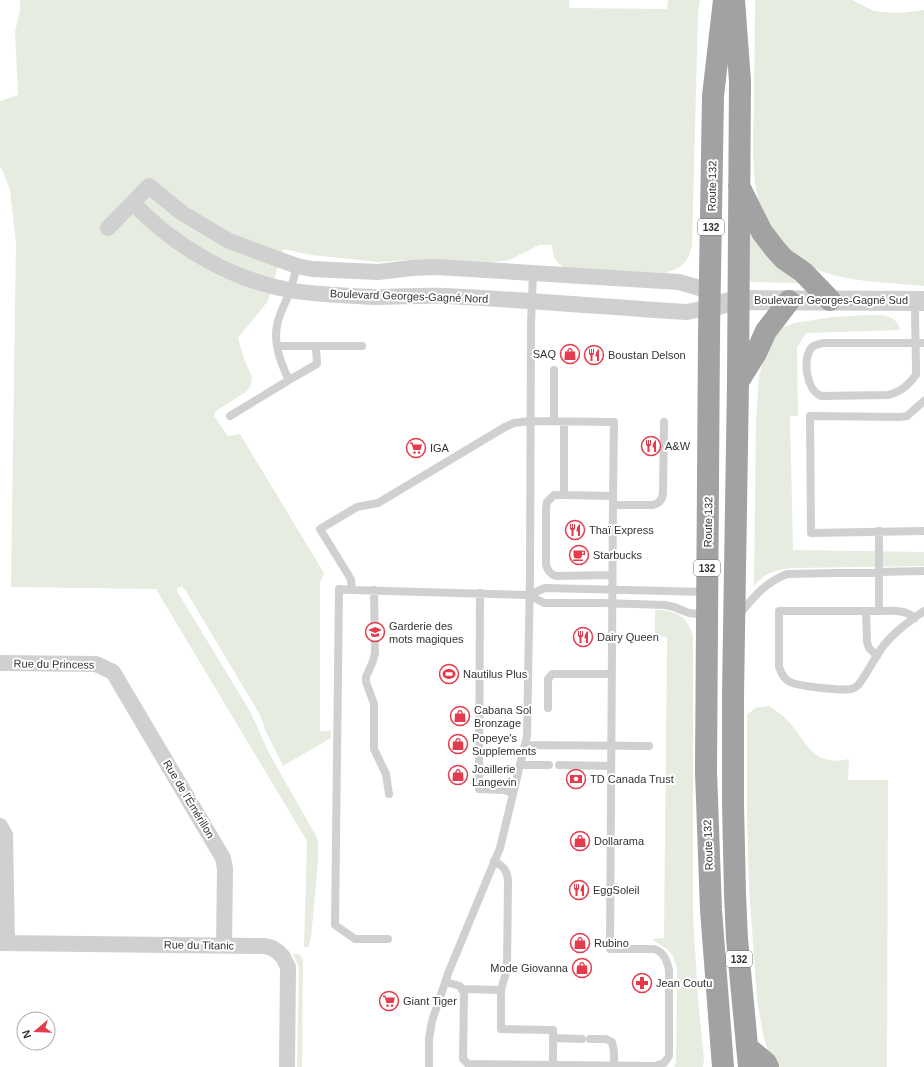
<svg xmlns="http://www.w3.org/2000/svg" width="924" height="1067" viewBox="0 0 924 1067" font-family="Helvetica,sans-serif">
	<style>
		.green { fill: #e6ecdf }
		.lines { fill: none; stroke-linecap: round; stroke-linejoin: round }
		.service { stroke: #d0d0d0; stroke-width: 8 }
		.minor { stroke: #d0d0d0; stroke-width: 16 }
		.tertiary { stroke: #d0d0d0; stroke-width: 20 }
		.trunk { stroke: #a2a2a2; stroke-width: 22 }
		.labels { text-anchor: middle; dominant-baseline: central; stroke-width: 4; stroke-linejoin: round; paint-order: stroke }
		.shield { fill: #fff; stroke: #707070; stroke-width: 1 }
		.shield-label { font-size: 10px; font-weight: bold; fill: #333 }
		.street-label { font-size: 11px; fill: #333; stroke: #fff }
		.poi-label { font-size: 11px; fill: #333; stroke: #fff; text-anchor: start }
	</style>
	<rect width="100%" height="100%" fill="#fff"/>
	<path class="green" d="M20 0H569V8L667 9 668 0H700L698 13 692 245C688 263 682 268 665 273L566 268C555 263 553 257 552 245H539L509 260 494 262 409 260 379 262 311 255 283 249 268 301 238 338 244 359 252 377 251 385 246 392 216 411 214 416 228 436 240 434 324 573 320 583V731H331V738L283 766 266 732 260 715 186 591 182 586 177 588V591L251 713 269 753 316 836 318 843V860L311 938 308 947H304L307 841 156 589 11 587 16 243 10 190 2 169 0 168V101L18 95 15 32 20 10Z
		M755 0H852L874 11 898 13 924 10V286C889 282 846 283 814 268 796 260 773 237 765 220 750 186 753 142 754 106 754 71 755 35 755 0Z
		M750 219 799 283 751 282 749 279Z
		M871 315C885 315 896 315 900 330L806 333 797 347 798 416H790L793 550 924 552V566L795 568C779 569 764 572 754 586L756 421 759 376 766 351 781 328 794 323 833 317Z
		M655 610C675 610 688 616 693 636V914L698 999 704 1059 703 1067H674L676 1063 677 969C673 951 669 950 654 941L653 939 664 938 667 645V637L655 636Z
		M768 706C776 710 784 716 790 723 808 745 814 767 849 759L848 780H888L887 1067H777L768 1052 763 1034 757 999 749 887 747 813V715L755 708Z
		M293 954C299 953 301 955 303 960L302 1067H297L299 967Z"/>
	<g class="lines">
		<path class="service" d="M915 302C915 326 916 350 916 375 908 385 901 392 888 395L821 396C806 390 802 358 812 347 816 344 820 344 824 343H924
			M277 346H362
			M289 380 317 364 316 346
			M924 401 907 416 900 417 810 416 811 533 924 531
			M230 416 289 380C279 360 271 337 280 315 283 306 288 298 290 290 293 282 295 274 297 266
			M554 422V370
			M564 495H554L547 502 546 508V565C548 571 550 574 556 576L612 575
			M613 496 614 422 530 421 514 423 505 427 378 503 357 507 320 529 349 576 351 580 352 590 529 595 545 588 706 592
			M613 505H653C660 503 663 499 663 492L664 422
			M879 531V611H779V667C781 673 784 679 790 682 798 686 841 691 851 689 855 688 857 687 859 684 868 672 875 657 884 645 895 631 910 621 924 611
			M352 590 339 589 335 925 355 939H388
			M374 590 375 653 373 661 366 677V682L374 704V749L386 774 389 794
			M480 593 479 789 504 790 513 793
			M529 595 544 603H602L665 605 674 607 689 613 707 615
			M866 611 867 642 869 648 877 656
			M879 611C891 611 905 609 915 618
			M739 615C754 597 764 583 787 574L924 571
			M548 708V679L552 674H612
			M525 745 649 746
			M520 765H549
			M559 765 611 766
			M446 982 460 986 464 993 463 1059 468 1064 655 1066 664 1063 669 1056V970C667 961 664 952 654 949H610L613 496 564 495V422
			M463 989 501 990 507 969 508 880C507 870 503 866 494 861
			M501 990V1029L553 1030V1065
			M553 1038 582 1039
			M590 1039H606L612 1042 614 1052V1066
			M429 1067V1039L432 1021 449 971 500 848 527 736 530 574 531 323 533 274"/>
		<path class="minor" d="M133 203C174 246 230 279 289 290 317 295 349 296 377 297 400 297 423 295 446 296 527 300 607 307 687 312L710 307
			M108 228 149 186 182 213 229 241 297 266 312 269 378 272 412 268 437 267 679 282 710 291
			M0 663 96 664 113 672 223 858 225 869 224 945
			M0 826 5 835 7 943
			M0 943 265 946 272 948 278 952 283 957 288 967 287 1067"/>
		<path class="tertiary" d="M710 307 738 300 924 301"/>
		<path class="trunk" d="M734 0 740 81 738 382 733 695V804L735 894 737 939 749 1067
			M739 186 762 232 775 249 784 259 803 272 830 300
			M738 382 756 353 766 331 789 301
			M747 1047 766 1063 768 1067
			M723 1067 711 910 706 772 709 334 713 96 724 0"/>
	</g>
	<defs>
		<symbol id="shop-ring" viewBox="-11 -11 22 22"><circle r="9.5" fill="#fff" stroke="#e43b4d" stroke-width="1.5"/><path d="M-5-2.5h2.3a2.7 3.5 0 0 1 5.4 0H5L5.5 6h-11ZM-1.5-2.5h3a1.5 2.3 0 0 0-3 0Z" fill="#e43b4d"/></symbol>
		<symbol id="restaurant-ring" viewBox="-11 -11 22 22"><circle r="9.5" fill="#fff" stroke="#e43b4d" stroke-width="1.5"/><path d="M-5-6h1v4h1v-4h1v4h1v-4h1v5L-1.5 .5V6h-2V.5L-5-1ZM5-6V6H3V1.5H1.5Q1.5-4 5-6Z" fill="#e43b4d"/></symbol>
		<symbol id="supermarket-ring" viewBox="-11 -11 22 22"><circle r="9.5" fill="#fff" stroke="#e43b4d" stroke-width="1.5"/><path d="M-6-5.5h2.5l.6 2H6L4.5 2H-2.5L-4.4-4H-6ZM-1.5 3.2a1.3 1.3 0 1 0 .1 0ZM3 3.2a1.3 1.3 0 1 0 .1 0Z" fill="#e43b4d"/></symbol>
		<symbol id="cafe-ring" viewBox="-11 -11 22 22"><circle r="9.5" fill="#fff" stroke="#e43b4d" stroke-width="1.5"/><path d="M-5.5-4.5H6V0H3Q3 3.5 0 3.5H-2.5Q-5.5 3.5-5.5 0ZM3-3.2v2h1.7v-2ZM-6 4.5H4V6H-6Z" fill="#e43b4d"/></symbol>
		<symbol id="school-ring" viewBox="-11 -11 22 22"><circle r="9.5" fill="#fff" stroke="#e43b4d" stroke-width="1.5"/><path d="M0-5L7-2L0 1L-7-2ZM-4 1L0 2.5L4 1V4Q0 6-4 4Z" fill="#e43b4d"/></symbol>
		<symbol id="stadium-ring" viewBox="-11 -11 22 22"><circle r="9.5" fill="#fff" stroke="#e43b4d" stroke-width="1.5"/><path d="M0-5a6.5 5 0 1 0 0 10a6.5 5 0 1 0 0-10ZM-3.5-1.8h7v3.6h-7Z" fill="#e43b4d"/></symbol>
		<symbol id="bank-ring" viewBox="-11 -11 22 22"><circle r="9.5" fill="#fff" stroke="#e43b4d" stroke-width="1.5"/><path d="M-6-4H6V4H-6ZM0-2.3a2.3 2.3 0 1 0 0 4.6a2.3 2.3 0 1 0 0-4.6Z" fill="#e43b4d"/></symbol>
		<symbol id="pharmacy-ring" viewBox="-11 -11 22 22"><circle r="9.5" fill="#fff" stroke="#e43b4d" stroke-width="1.5"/><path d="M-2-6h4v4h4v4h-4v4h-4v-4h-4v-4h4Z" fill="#e43b4d"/></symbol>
	</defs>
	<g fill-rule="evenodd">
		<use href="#shop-ring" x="559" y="343" width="22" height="22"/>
		<use href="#restaurant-ring" x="583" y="344" width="22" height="22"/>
		<use href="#restaurant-ring" x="640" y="435" width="22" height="22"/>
		<use href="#supermarket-ring" x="405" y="437" width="22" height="22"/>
		<use href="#restaurant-ring" x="564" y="519" width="22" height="22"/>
		<use href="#cafe-ring" x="568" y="544" width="22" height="22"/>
		<use href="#school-ring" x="364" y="621" width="22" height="22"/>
		<use href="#restaurant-ring" x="572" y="626" width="22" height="22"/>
		<use href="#stadium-ring" x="438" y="663" width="22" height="22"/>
		<use href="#shop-ring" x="449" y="705" width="22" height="22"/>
		<use href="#shop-ring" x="447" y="733" width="22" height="22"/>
		<use href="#shop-ring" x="447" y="764" width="22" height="22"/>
		<use href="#bank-ring" x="565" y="768" width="22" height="22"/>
		<use href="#shop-ring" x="569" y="830" width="22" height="22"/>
		<use href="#restaurant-ring" x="568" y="879" width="22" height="22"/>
		<use href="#shop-ring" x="569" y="932" width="22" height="22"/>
		<use href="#shop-ring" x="571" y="957" width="22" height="22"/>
		<use href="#pharmacy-ring" x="631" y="972" width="22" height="22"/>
		<use href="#supermarket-ring" x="378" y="990" width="22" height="22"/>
	</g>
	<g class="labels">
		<g class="shield">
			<rect x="698" y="219" width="26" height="16" rx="3"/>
			<rect x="694" y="560" width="26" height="16" rx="3"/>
			<rect x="726" y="951" width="26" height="16" rx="3"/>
		</g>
		<g class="shield-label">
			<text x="711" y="227">132</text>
			<text x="707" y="568">132</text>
			<text x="739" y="959">132</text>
		</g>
		<g class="street-label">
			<text transform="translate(712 186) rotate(-89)">Route 132</text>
			<text transform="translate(409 296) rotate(2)">Boulevard Georges-Gagné Nord</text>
			<text x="831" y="300">Boulevard Georges-Gagné Sud</text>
			<text transform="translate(708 522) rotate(-89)">Route 132</text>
			<text transform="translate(54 664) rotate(1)">Rue du Princess</text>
			<text transform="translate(189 799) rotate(59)">Rue de l'Émérillon</text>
			<text transform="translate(708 845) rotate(-92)">Route 132</text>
			<text transform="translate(199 945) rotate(1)">Rue du Titanic</text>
		</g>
		<g class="poi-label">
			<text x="556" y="354" text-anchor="end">SAQ</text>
			<text x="608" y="355">Boustan Delson</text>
			<text x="665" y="446">A&amp;W</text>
			<text x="430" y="448">IGA</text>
			<text x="589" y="530">Thaï Express</text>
			<text x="593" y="555">Starbucks</text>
			<text x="389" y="626">Garderie des<tspan x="389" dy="13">mots magiques</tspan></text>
			<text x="597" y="637">Dairy Queen</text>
			<text x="463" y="674">Nautilus Plus</text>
			<text x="474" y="710">Cabana Sol<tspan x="474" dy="13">Bronzage</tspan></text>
			<text x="472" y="738">Popeye's<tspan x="472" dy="13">Supplements</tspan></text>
			<text x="472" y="769">Joaillerie<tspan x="472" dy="13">Langevin</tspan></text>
			<text x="590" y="779">TD Canada Trust</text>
			<text x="594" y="841">Dollarama</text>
			<text x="593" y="890">EggSoleil</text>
			<text x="594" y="943">Rubino</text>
			<text x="568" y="968" text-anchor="end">Mode Giovanna</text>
			<text x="656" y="983">Jean Coutu</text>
			<text x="403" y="1001">Giant Tiger</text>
		</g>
	</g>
	<g transform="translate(36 1031) rotate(251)"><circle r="19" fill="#ffffff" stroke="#adadad"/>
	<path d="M0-3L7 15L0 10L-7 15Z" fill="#e43b4d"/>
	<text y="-6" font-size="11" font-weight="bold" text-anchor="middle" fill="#333333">N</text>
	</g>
</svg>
